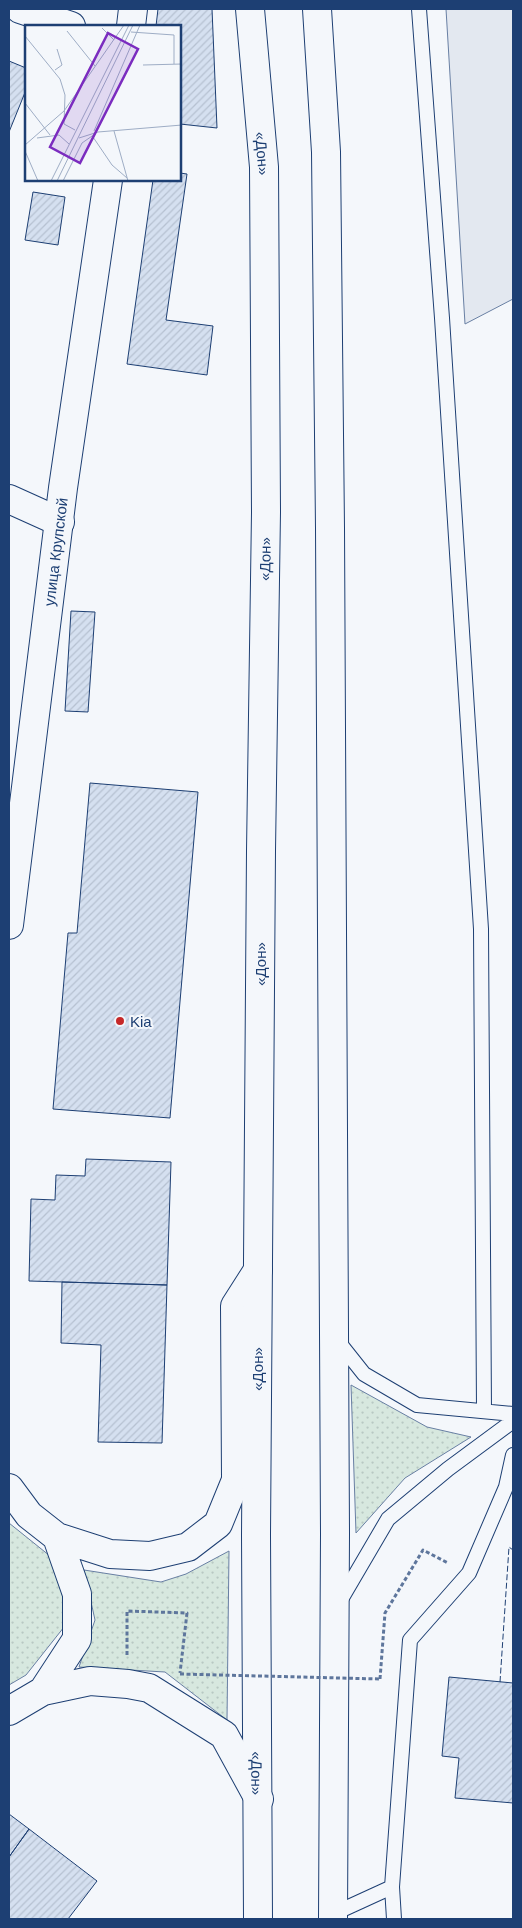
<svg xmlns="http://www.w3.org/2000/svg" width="522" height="1928" viewBox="0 0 522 1928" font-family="Helvetica,sans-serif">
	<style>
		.grass { fill: url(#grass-dots); stroke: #687fa3 }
		.parking { fill: #e3e8f0; stroke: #687fa3 }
		.building { fill: url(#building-hatch); stroke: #1d3f73 }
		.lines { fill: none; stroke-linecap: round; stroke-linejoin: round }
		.lane-casing { stroke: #1d3f73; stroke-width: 16 }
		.street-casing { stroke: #1d3f73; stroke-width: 30 }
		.secondary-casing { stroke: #1d3f73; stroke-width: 30 }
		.highway-casing { stroke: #1d3f73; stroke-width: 30 }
		.path { stroke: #5e769c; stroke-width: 3; stroke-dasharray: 4 2.5; stroke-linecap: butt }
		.lane { stroke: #f4f7fb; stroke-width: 14 }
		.street { stroke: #f4f7fb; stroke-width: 28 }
		.secondary { stroke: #f4f7fb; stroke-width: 28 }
		.highway { stroke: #f4f7fb; stroke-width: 28 }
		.path-bridge { stroke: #5e769c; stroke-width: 3; stroke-dasharray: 4 2.5; stroke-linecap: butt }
		.fence { stroke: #1d3f73; stroke-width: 1; stroke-dasharray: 6 2.5; stroke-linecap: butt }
		.poi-dot { fill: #c62828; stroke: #f4f7fb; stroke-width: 2 }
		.labels { text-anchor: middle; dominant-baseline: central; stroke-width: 4; stroke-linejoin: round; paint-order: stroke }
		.street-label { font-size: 15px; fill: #1d3f73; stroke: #f4f7fb }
		.poi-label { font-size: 15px; fill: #1d3f73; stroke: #f4f7fb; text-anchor: start }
		.inset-road { fill: none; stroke: #9eadc5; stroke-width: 1 }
		.view { fill: #7b2cbf; fill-opacity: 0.15; stroke: #7b2cbf; stroke-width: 2.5 }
		.inset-edge { fill: none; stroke: #1d3f73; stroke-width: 2.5 }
	</style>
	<defs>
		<pattern id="grass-dots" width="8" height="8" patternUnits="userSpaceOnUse" patternTransform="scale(1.25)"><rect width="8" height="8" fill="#d7e8df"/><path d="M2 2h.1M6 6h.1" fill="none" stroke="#b8c8c3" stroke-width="1.8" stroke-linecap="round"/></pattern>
		<pattern id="building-hatch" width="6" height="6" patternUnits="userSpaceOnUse" patternTransform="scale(1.25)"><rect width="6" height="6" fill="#d5e0f0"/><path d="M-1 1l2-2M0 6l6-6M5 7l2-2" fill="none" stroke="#b6c1d1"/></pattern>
	</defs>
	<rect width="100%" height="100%" fill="#f4f7fb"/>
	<path class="grass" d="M351 1385 427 1427 471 1437 405 1478 356 1533Z
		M9 1523 55 1560 68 1622 26 1675 9 1685Z
		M229 1551 227 1720 165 1672 79 1667 95 1620 84 1570 161 1582 186 1574Z"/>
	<path class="parking" d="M446 9H513V299L465 324Z"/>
	<path class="building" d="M158 9H212L217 128 180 124V26H156Z
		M9 61 26 68V90L9 132Z
		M180 173 187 174 166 320 213 326 207 375 127 364 153 180H180Z
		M33 192 65 197 58 245 25 240Z
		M71 611 95 612 88 712 65 711Z
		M90 783 198 792 170 1118 53 1109 68 933H77Z
		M86 1159 171 1162 167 1285 29 1281 31 1199 55 1200 56 1175 85 1176Z
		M62 1282 167 1285 162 1443 98 1442 101 1345 61 1343Z
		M449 1677 513 1683V1803L455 1798 459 1758 442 1756Z
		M9 1814 29 1829 9 1857Z
		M29 1829 97 1881 68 1919H9V1857Z"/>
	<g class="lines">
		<defs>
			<path id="lane" d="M419 9 442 318 481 929 484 1410
				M337 1340 364 1374 417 1405 513 1414
				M340 1601 388 1519 448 1469 513 1421
				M333 1914 392 1887
				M394 1919 392 1887 410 1640 469 1573 506 1487 513 1455"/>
			<g id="street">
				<path d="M20 9 71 26"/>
				<path d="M131 26 133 9"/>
				<path d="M9 499 60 522"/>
				<path id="s1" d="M9 925 63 488 108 180"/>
			</g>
			<path id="secondary" d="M9 1488 29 1515 57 1537 110 1554 150 1556 188 1547 218 1524 236 1480 235 1306 258 1270
				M43 1691 77 1639V1594L57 1537
				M9 1711 43 1691 90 1681 128 1684 149 1688 224 1735 259 1799"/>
			<g id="highway">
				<path id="s2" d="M250 9 264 167 266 512 261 851 256 1535 258 1919"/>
				<path d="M317 9 326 152 330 528 335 1534 333 1919"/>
			</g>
		</defs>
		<use href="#lane" class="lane-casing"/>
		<use href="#street" class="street-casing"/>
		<use href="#secondary" class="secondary-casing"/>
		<use href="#highway" class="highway-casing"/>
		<path class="path" d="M127 1655V1611L187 1613 180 1673
			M380 1679 385 1613 423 1550 448 1563"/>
		<use href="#lane" class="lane"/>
		<use href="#street" class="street"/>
		<use href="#secondary" class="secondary"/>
		<use href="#highway" class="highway"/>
		<path class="path-bridge" d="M180 1674 380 1679"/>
		<path class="fence" d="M500 1682 509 1547 513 1550"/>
	</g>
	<circle class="poi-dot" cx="120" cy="1021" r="5"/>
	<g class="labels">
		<g class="street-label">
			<text stroke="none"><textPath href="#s2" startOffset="145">«Дон»</textPath></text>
			<text stroke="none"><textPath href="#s1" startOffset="376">улица Крупской</textPath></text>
			<text transform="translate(265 559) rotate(-89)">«Дон»</text>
			<text transform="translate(260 964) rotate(-90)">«Дон»</text>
			<text transform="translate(257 1369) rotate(-90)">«Дон»</text>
			<text stroke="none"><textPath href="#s2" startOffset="1765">«Дон»</textPath></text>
		</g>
		<g class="poi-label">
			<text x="130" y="1021">Kia</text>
		</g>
	</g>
	<g transform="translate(25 25)">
		<rect width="156" height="156" fill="#f4f7fb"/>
		<path class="inset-road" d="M77 3 89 15M42 6 70 41M106 7 149 10V39M0 11 35 54 40 70 39 99 50 105M118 40 157 39M30 45 37 40 32 24M0 78 25 110M69 106 115 0M89 106 103 156M68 112 87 140 102 153M12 113 34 110 44 119M54 113 73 107 157 100M0 120 39 86 99 0M0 126 13 156M26 156 104 0M32 156 108 0M38 156 57 118 70 109"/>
		<path class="view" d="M83 8 113 24 55 138 25 122Z"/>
		<rect width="156" height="156" class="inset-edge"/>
	</g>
	<rect width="522" height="1928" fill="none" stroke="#1d3f73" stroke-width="20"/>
</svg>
